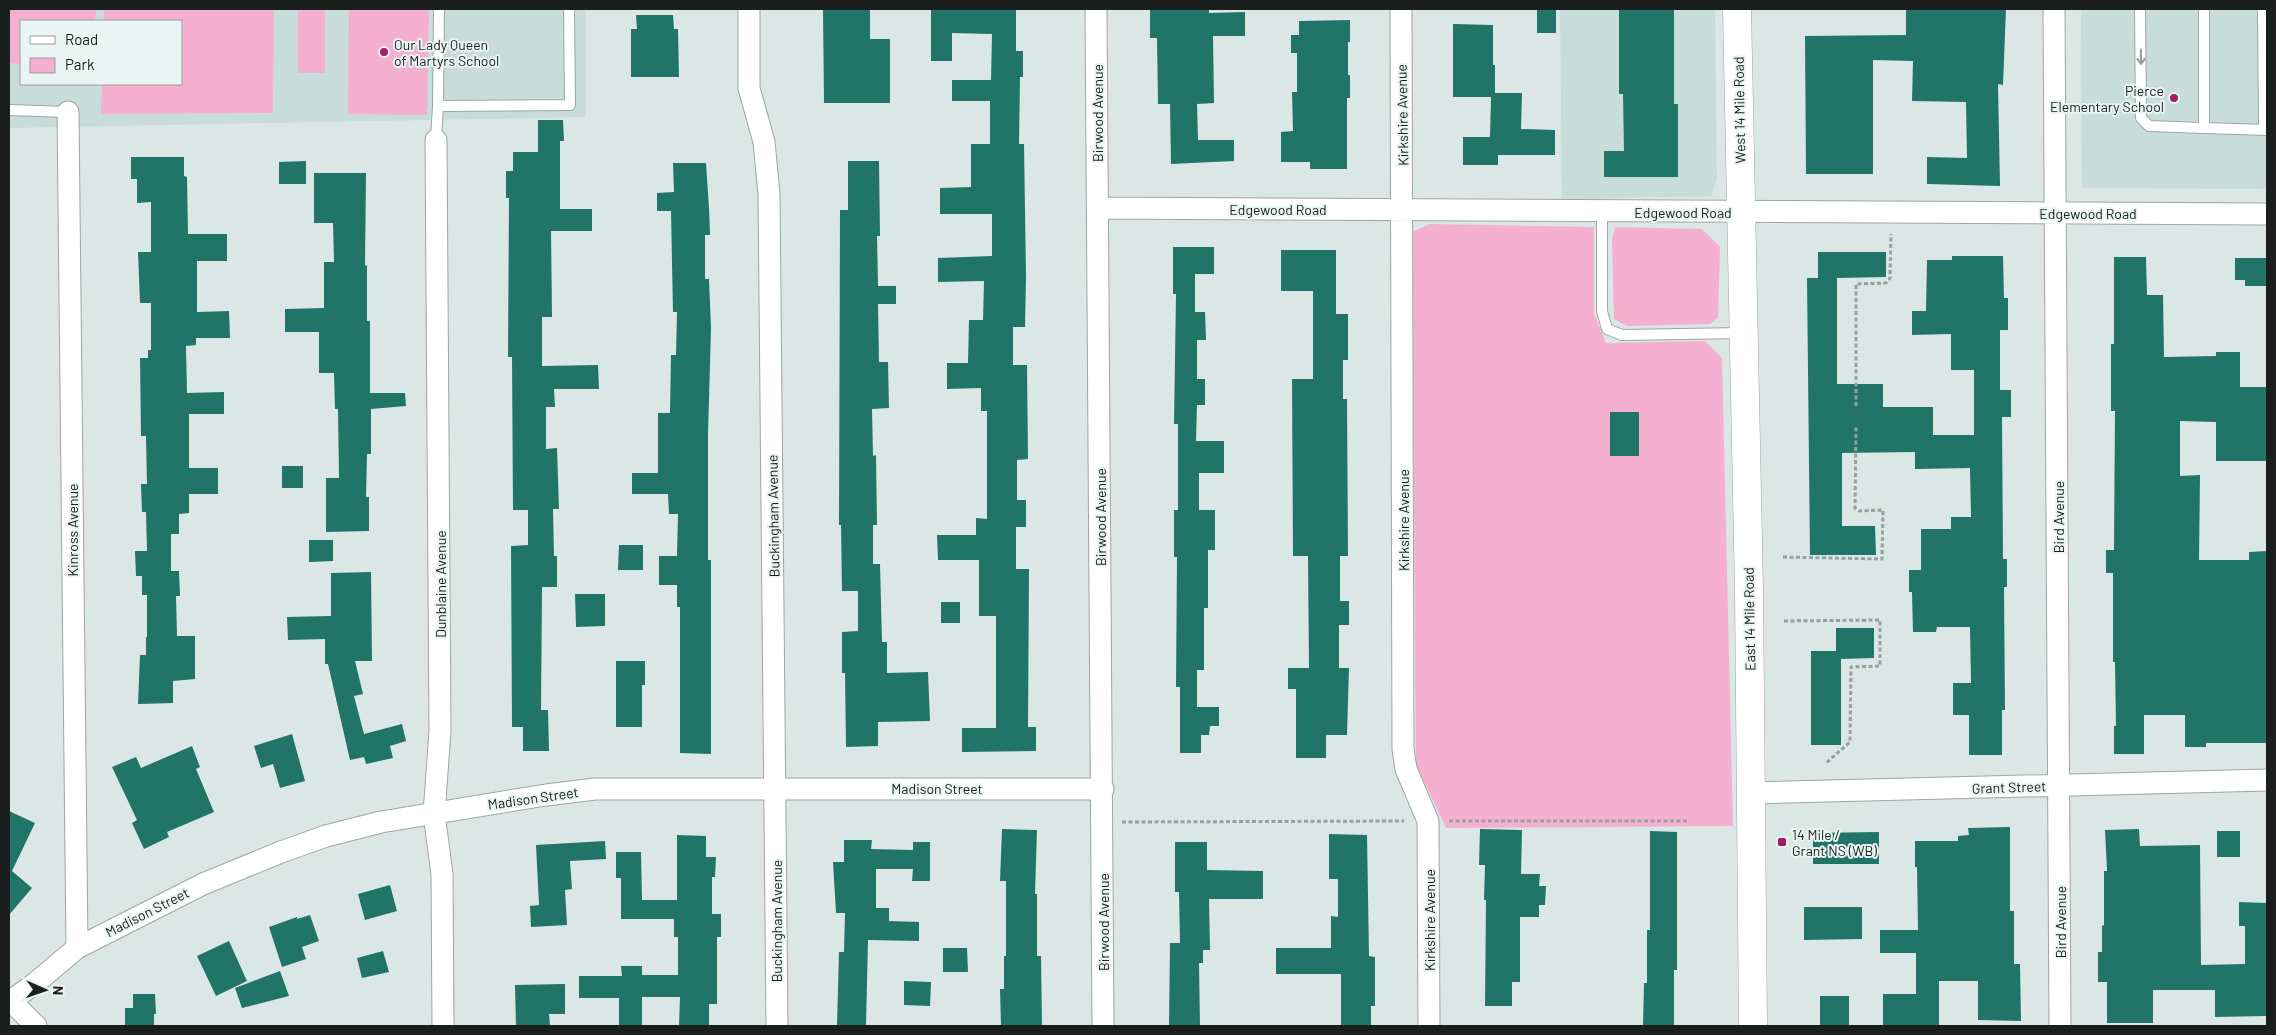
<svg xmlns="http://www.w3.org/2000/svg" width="2276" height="1035" viewBox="0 0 2276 1035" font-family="Barlow,sans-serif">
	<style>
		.built { fill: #c8ddd9; fill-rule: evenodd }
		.green { fill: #f5b0d0 }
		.building { fill: #217468 }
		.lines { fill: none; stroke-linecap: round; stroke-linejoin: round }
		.lane-casing { stroke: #9ca7a5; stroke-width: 12 }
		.street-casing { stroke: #9ca7a5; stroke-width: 23 }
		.secondary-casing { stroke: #9ca7a5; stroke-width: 29 }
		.path { stroke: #97a19f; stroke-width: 3; stroke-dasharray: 4 2.5; stroke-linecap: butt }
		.lane { stroke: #fff; stroke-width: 10 }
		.street { stroke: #fff; stroke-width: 21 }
		.secondary { stroke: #fff; stroke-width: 28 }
		.oneway { stroke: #989a99 }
		.poi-dot { fill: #a21e6c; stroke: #e9f5f2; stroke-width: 2 }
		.labels { text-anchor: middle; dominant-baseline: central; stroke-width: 4; stroke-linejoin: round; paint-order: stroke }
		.poi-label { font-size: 14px; fill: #1a1e1d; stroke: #e9f5f2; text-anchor: start }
		.street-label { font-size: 14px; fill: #1a1e1d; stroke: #e9f5f2 }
	</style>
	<rect width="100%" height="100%" fill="#dbe7e5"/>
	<path class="built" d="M9 9H586V117L9 128ZM21 21H181V84H21Z
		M1560 9H1715L1717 179 1711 196 1562 199Z
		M2081 9H2267V189L2082 188Z"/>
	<path class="green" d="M9 9H96L95 21H21V64L9 63Z
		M104 9H274L273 113 101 114 102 84H181V21H104Z
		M298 9H325V73H298Z
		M349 9H429L427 115 348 114Z
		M1430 224 1594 227V314L1606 343 1705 341 1722 358 1733 826 1446 828 1416 764 1412 232Z
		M1615 227 1702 229 1720 247 1718 318 1710 324 1627 326 1614 319 1612 240Z"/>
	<path class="building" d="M823 9H870V39H890V103H824Z
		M931 9 1016 10V51H1023V77H1020L1019 144H1024L1026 276 1025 327H1013V365H1027L1028 459 1017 460V500H1026V527H1016V569H1029L1028 727H1036V751L962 752V728H996V616H979V560H938L937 535H976V518L987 519V411H981V388L947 389V363H968L969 320H983L984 281 938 282V258L992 256V214H940V188L971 187V144H990V101H952V80H991L992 34 952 33V61H931Z
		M1150 9H1209V13L1245 12V36H1213L1214 103 1197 104 1198 140H1234V161L1171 164 1170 104H1158L1157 38H1150Z
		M1619 9H1674V104H1678V177H1604V151H1624L1623 94H1619Z
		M1906 9H2006L2003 85 1998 84 2000 186 1927 184V157L1967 158 1966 102 1912 101 1913 61 1873 60V174H1806L1805 36 1906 35Z
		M1537 10H1556V33H1537Z
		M636 15H673L674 29H678L679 77H631V29H637Z
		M1350 20V42H1348V75H1350V98H1347V169H1310V162H1281V132L1293 131 1292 92H1297V53H1291V35H1299V21Z
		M1453 24 1493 25V65H1495V93H1522L1521 129 1555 130V155H1498V165H1463V137H1490L1491 97H1453Z
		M538 120H563L564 141H560V209H592V231H551L552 317H542V366L598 365 599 389H554L555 407H546V449L557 448 559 509H553L554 556H557V587H542L541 710H548L549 751H523V727H512L511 546 528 545V510H513L512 357H508L509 198H506V171H513V152H538Z
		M131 157H184V176L187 177 188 234H227V261H197V312L229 311 230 338H196V345L186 346 187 393 224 392V414H189V468H218V494H189V513L179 514V534H171V571H179L180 596H176L177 636H195V679L173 681V703L138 704 140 655H146V637H147V595H142V576H136L135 551H147L146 512H142L141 484H147L146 436H141L140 358H148V350H151V303H140L138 252H151V202L137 203V179H131Z
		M306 161V184H279V162Z
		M848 161H879L880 236H877L878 286H896V304H878L879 362H888L889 408 872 409 873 456 876 455 877 525H873V564H880L882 642H887V673L928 672 930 721 878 722V746L846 747 845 673H842V632L858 631V591H842L841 525H839L840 210H848Z
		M673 163H706L709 208 710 235H705V279H709L711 328 708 434V560H711V754L680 753V607H677V585H659V556H677L678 514H669L668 494H632V473H658V413H670L671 355H676L677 312H673L671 211H657V193L674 192Z
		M314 173H366L365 266 367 265V321H370V393H405L406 406 371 409V454H367L366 497H369V531L326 532V478H339L338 409H335L334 373H319V332H285V309L324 308V262H334L333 223H314Z
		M1173 247H1214V274H1195V312H1205L1206 340H1197V379H1205V405H1197L1196 441H1224V473H1199V510H1215V550H1208V608H1204V670H1197V707H1219V726H1210L1209 735H1201V753H1180V687H1176L1177 557H1174V510H1178V424H1174L1176 294H1173Z
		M1281 250H1336V314H1348V360H1343V399H1347L1348 556H1340V601H1349V625H1339V668H1349L1347 735H1326V758H1296V689H1288V668H1309L1308 556H1293L1292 379H1313V291H1281Z
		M1818 252H1886V277L1837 278V384H1883V407H1933V435H1974V370H1951V334L1912 335V311H1926L1927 260H1952V256H2003L2004 298H2008V330H2000V390H2011V417H2002L2003 559H2007V587H2004L2005 710H2002V755H1969V715H1953V683H1971L1970 627H1937L1936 632H1913L1912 592H1909V570H1921V529H1951V517H1971L1970 468 1915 469V452L1842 453V526H1875L1876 555H1810L1807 278H1818Z
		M2114 257H2146L2147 295H2163L2164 357 2216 356V352H2240V387H2267V461H2216V422L2180 421V476L2200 475 2199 560H2249V552L2267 551V743H2206V747H2185V715H2144V754H2114V726H2116L2115 662H2113V573H2106V550H2114L2115 411H2111V344H2114Z
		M2235 258H2267V286H2245V280H2235Z
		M1610 412H1639V456H1610Z
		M282 466H303V488H282Z
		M309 540H333V561L309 562Z
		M619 545H643V570H618Z
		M371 572 372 661H355L363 694 354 696 364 734 402 724 406 741 390 746 393 758 366 764 364 757 350 760 328 664H325V639L288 640 287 617 331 616V573Z
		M575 594H605V626L576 627Z
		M941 602H960V623H941Z
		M1836 628H1874V658L1841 659V745H1811V651H1836Z
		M616 661H645V685H642V727H616Z
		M292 734 305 781 280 788 273 764 261 768 254 746Z
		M192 746 200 767 196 769 214 812 167 832 169 837 144 849 132 823 137 820 112 767 136 757 141 768Z
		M9 811 35 823 12 871 32 888 9 915Z
		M2010 827V911H2014V964H2020L2021 1021 1978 1020V981H1939V1026H1883V994H1916V953H1880V930H1918L1917 867H1915V841H1958V836L1969 835 1968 828Z
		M1002 829 1037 830 1035 894H1037V956H1041L1042 1026H1001L1000 989H1004V956H1006V881H1000Z
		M1480 829 1522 830 1521 874H1540L1539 886H1546L1545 905H1539V917H1520V982H1512V1006H1485L1486 900H1484L1485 865H1479Z
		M2139 829 2140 846 2200 845 2201 965 2245 964V926H2239V902L2267 903V1016L2215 1017V990H2153V1023H2107V982H2098V952H2102V926L2104 925V871H2107L2105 830Z
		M1650 831 1677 832V970H1674V1025H1643L1644 983H1647V930H1650Z
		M2217 831H2240V857H2217Z
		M1879 832V864H1813V833Z
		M1329 834 1367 835 1369 956 1375 957V1006H1371V1026H1341V974H1276V948H1331V916L1338 917V879H1329Z
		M677 835 706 836V857H716L715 877H712V914H721V937H717V1004H709V1026H679L680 997H642V1026H619V998H579V976H622L621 966H642V975H678V937H674V919H621V878H616V852H641L642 900H677Z
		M844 840H872L871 849 913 850V842H930V881H912L913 869H876V908H889V921L919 922V941L868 940 866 1026H837L839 952H844L845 913H836L833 862H844Z
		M605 841 606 859 570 861 572 889 565 890 567 925 531 927 530 906 539 905 536 845Z
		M1175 842H1207V870L1263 871V899H1209L1210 950H1203V963H1199L1200 1026H1169L1170 943H1180L1179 892H1175Z
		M390 885 397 911 365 920 358 894Z
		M1804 907H1862V939L1804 940Z
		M310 915 319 941 302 947 306 959 282 967 269 927 297 917V919Z
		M229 941 247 981 216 996 197 956Z
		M943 948H967L968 972H943Z
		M383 951 389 972 362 978 357 958Z
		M280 971 289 996 242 1008 235 988Z
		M904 981 931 982 930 1006 904 1005Z
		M565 984V1014H549L550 1026H516L515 985Z
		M133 994H155L156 1014H154V1026H125V1008H133Z
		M1820 996H1849V1026H1820Z"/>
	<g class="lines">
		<defs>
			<path id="lane" d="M439 9 438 106 570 105 569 9
				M2140 9 2141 118 2149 126 2204 128
				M2204 9V128L2267 130
				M2263 9 2264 130
				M9 110 68 112
				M436 140 438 106
				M1602 212V311L1607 329 1622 335 1742 333"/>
			<path id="street" d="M749 9V88L764 142 769 194 777 1026
				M1096 9 1103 1026
				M1401 9 1403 749 1406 769 1428 821 1429 1026
				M2054 9 2060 1026
				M68 112 77 948
				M436 140 440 731 434 814 442 874 443 1026
				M1098 208 2267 214
				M1751 793 2267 780
				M9 999 36 1026
				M9 1002 33 985 77 948 203 884 281 852 326 836 381 822 546 795 595 789H1103"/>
			<path id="secondary" d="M1737 9 1749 590 1753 1026"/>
		</defs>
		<use href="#lane" class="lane-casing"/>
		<use href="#street" class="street-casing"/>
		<use href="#secondary" class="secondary-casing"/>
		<path class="path" d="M1856 406V284L1886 283 1890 278 1891 234
			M1783 557 1882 559 1883 510 1859 511 1855 508 1856 427
			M1784 621 1880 620V666L1851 667 1850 742 1825 764
			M1449 821H1689
			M1122 822 1404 821"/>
		<use href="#lane" class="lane"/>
		<use href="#street" class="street"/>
		<use href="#secondary" class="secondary"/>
	</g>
	<defs><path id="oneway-shaft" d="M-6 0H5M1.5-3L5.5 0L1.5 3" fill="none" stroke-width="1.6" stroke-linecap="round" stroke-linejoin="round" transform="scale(1.25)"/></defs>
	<use class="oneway" href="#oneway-shaft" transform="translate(2141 57) rotate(89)"/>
	<g class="poi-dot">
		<circle cx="384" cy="52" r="5"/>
		<circle cx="2174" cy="98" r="5"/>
		<rect x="1777" y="837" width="10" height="10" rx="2.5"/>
	</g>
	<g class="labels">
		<g class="poi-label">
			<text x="394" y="44">Our Lady Queen<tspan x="394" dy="16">of Martyrs School</tspan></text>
			<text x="2164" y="90" text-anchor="end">Pierce<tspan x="2164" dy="16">Elementary School</tspan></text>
			<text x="1792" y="834">14 Mile /<tspan x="1792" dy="16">Grant NS (WB)</tspan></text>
		</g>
		<g class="street-label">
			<text transform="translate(1739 110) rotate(-91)">West 14 Mile Road</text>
			<text transform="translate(1097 113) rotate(-90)">Birwood Avenue</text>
			<text transform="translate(1402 115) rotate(-91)">Kirkshire Avenue</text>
			<text x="1278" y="209">Edgewood Road</text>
			<text x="1683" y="212">Edgewood Road</text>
			<text x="2088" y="213">Edgewood Road</text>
			<text transform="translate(773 516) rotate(-91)">Buckingham Avenue</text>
			<text transform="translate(1100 517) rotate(-90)">Birwood Avenue</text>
			<text transform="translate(2058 517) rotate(-90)">Bird Avenue</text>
			<text transform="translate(1403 520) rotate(-90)">Kirkshire Avenue</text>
			<text transform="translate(72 530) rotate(-90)">Kinross Avenue</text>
			<text transform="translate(440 584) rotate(-90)">Dunblaine Avenue</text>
			<text transform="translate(1749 619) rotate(-91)">East 14 Mile Road</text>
			<text transform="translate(2009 787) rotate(-2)">Grant Street</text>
			<text x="937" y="788">Madison Street</text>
			<text transform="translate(533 798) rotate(-8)">Madison Street</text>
			<text transform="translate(147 912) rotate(-27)">Madison Street</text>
			<text transform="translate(1429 920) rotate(-90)">Kirkshire Avenue</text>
			<text transform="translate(776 921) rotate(-90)">Buckingham Avenue</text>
			<text transform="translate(1103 922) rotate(-90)">Birwood Avenue</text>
			<text transform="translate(2060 922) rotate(-90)">Bird Avenue</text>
		</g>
	</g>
	<rect width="2276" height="1035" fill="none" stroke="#1a1e1d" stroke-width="20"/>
	<rect x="20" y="20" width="162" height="65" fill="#e9f5f2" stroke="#969f9d"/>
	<rect x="30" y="36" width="25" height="8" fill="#ffffff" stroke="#969f9d"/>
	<text x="65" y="45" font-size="15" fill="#1a1e1d">Road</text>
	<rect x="30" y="58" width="25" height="15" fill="#f5b0d0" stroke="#969f9d"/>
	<text x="65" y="70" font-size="15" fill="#1a1e1d">Park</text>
	<g transform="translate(45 990) rotate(92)" stroke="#e9f5f2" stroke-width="4" paint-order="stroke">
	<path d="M0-4L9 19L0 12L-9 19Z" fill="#1a1e1d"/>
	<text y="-8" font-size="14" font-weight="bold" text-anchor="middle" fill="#1a1e1d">N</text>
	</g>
</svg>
